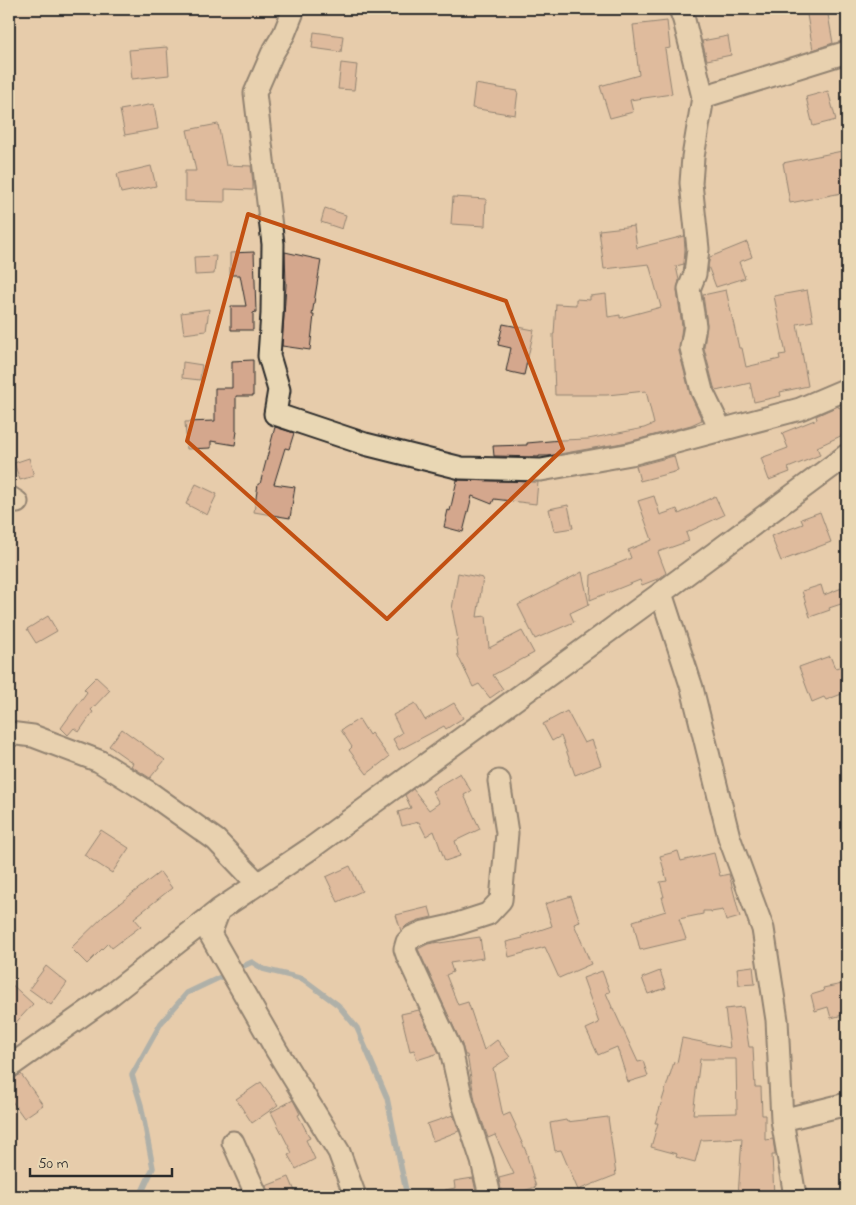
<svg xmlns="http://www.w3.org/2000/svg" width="856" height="1205" viewBox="0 0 856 1205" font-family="'Indie Flower',sans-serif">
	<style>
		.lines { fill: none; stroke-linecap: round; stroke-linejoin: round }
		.stream { stroke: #6c8fa5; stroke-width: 5.5 }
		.building { fill: #d4a78d; stroke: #2b2b2b; fill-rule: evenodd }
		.minor-casing { stroke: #2b2b2b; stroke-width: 25 }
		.minor { stroke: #e9d7b4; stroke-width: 21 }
		.marked { fill: none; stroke: #c25012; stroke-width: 4; stroke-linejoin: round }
	</style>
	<rect width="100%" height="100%" fill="#e7ccab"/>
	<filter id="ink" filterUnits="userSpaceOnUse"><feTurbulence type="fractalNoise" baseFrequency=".02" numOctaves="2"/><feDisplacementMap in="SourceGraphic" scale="10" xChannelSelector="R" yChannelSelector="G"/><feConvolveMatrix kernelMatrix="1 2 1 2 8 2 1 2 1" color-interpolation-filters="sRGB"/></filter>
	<g filter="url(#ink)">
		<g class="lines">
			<path class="stream" d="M235 970 252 962 263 969 303 979 338 1005 357 1028 387 1098 407 1196
				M140 1196 153 1168 141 1105 132 1075 161 1023 187 993 227 974"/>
		</g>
		<path class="building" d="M806 9H827L833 43 813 50Z
			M667 21 670 48 665 49 672 94 630 100 633 112 610 118 600 86 639 75 633 25Z
			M314 32 343 36 341 52 312 48Z
			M728 36 731 55 707 60 702 41Z
			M167 47 169 75 132 79 129 50Z
			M341 63 357 65 354 90 338 89Z
			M475 84 518 91 515 115 472 108Z
			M828 91 836 120 813 126 806 97Z
			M154 104 158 129 125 135 120 110Z
			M218 124 226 165 251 166 253 183V190L225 189V202L185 201V171H196L187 130Z
			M847 150V192L790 203 783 163Z
			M151 166 156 186 121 193 117 174Z
			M453 197 486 199 485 226 451 224Z
			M325 208 346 215 342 229 321 222Z
			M634 226 637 248 684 236 685 249 684 264 676 266 679 280 677 291 682 326 679 351 690 394 702 420 691 425 628 442 548 456H539V457L494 456 493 446 527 445V443L561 440 588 439 644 428 654 424 646 391 607 395H555L553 334H554L556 304 576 305V299L590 300V296L606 294 608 317 620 315V318L661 307 649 264 604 269 599 230Z
			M747 242 752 257 739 262 745 278 716 287 708 266 710 257Z
			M254 252 256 312 253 313V330H231V306H246L240 275H230V253Z
			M285 252 321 260 312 315H314L310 350 282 346 286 285Z
			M216 256 214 274 195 275 194 257Z
			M726 290 739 348H742L746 367 780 359 779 355 786 354 774 296 807 290 813 321 797 324 808 386 780 392 781 396 754 402 750 383 716 391 714 387 704 348 707 324 703 295Z
			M209 309 206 331 184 334 181 313Z
			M503 324 534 330 524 375 506 371 511 348 498 345Z
			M253 360V396H236V431H237L235 445 211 441V448L187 449 185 422 215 421V388H232V361Z
			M183 362 202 365 200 380 182 378Z
			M847 403V433L817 447 820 455 788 468 790 472 769 480 761 458 788 448 782 433 817 419 816 416 838 406 839 408Z
			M275 427 294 433 289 449 285 448 274 484 295 487 290 518 254 512 258 484H260Z
			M674 456 678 471 640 481 636 466Z
			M29 458 34 476 20 480 14 463Z
			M457 480 538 482 536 504 494 499 492 504 472 496 463 532 444 527 448 510 450 511Z
			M196 484 217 494 207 515 186 504Z
			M654 496 660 515 677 509 679 514 715 496 724 515 686 533 689 541 658 552 666 573 660 578 642 585 640 580 590 600 591 575 631 558 628 550 652 540 638 501Z
			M568 505 573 528 554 531 549 509Z
			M820 512 831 542 781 561 771 536 803 524 801 519Z
			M582 572 589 604 570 613 574 622 535 639 518 605Z
			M458 573 483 578 477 617 486 616 489 648 522 631 534 653 493 675 503 689 490 698 479 684 473 687 458 656 456 640H458L452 609Z
			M821 585 824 595 847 586V602L829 608 830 610 810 617 802 591Z
			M48 616 57 631 36 643 27 629Z
			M830 656 835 668 847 665V692L826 700 824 697 812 702 799 667Z
			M96 677 110 690 91 710 93 712 79 732 74 728 68 735 61 728 87 692 84 689Z
			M415 703 425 720 454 703 463 718 446 729 444 726 399 750 393 739 402 733 393 715Z
			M567 711 584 743 592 740 601 765 575 775 561 736 552 741 543 724Z
			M359 719 369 735 371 733 389 757 367 774 349 750 352 747 341 730Z
			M122 729 165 760 150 778 131 766 133 763 109 746Z
			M460 773 471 791 464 795 480 829 455 841 460 856 445 861 434 831 426 836 419 822 402 826 398 812 411 808 405 795 413 789 429 810 439 803 432 791 436 789 435 788Z
			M101 830 129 848 112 873 84 855Z
			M678 851 681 861 714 853 720 876 729 874 740 917 726 921 723 910 711 912V911H703V914L679 919 686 939 640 950 633 921 666 911 662 897H664L660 882 667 881 660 856Z
			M350 866 362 891 338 902 326 877Z
			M160 872 172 888 134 918 141 926 112 948 108 943 87 964 71 948 107 913Z
			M571 896 580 922 574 924 591 964 559 978 545 947 509 957 506 942 523 938 522 936 552 926 545 904Z
			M429 907 432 917 419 920 407 925 401 931 396 915Z
			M480 937 483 958 450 963 453 972 446 975 458 1005 468 1002 484 1050 497 1040 510 1057 493 1068 503 1116 510 1113 516 1126 515 1127 528 1156H527L536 1187 523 1191 524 1196H502L499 1178 514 1174 495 1135 488 1138 475 1101 467 1055H465L462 1045 418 949 428 944 439 942V943Z
			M46 966 67 983 51 1005 29 989Z
			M753 966 755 984 739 985 737 968Z
			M602 971 610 992 606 993 612 1007 611 1008H613L638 1062 643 1061 648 1076 628 1082 617 1047 598 1055 586 1029 599 1023 583 978Z
			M660 971 666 988 648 994 642 978Z
			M9 982 33 1004 9 1030Z
			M847 983V1014L831 1018 828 1007 815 1011 811 995 824 991 823 988Z
			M743 1007 749 1047H753L755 1087H761L762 1115H765V1140L773 1139 775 1153V1155H772L774 1196H738L742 1138 701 1140 695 1162 676 1157 677 1154 651 1147 658 1123H655L674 1062 677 1063 682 1038 730 1048 725 1009ZM700 1059H736L737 1113 693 1114Z
			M419 1010 439 1053 417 1060 414 1050 410 1051 401 1014Z
			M21 1074 43 1105 24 1118 9 1097V1079L16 1077Z
			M261 1082 278 1105 252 1123 236 1099Z
			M293 1100 300 1114 298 1115 310 1138 306 1140 315 1159 296 1169 288 1155 292 1153 271 1112Z
			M453 1115 459 1131 433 1141 427 1124Z
			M608 1117 616 1175 578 1190 561 1150 555 1151 550 1123 566 1120 567 1122Z
			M289 1177 297 1196H269L266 1186Z
			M473 1178 477 1196H446L445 1190 455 1188 454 1181Z"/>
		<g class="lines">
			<defs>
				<path id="minor" d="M294 9 284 34 272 54 255 93 273 244 272 314 269 356 279 390 275 414 365 444 461 468 541 470 631 454 800 409 847 389
					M680 9 684 20 703 97 693 157 691 183 698 249 695 274 689 289 695 326 691 348 702 391 721 430
					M703 97 847 52
					M9 497 17 502
					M661 593 692 688 729 837 763 929 777 1020 782 1120 795 1196
					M9 733 33 736 99 761 150 793 216 840 258 884
					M219 910 210 934 277 1051 339 1152 355 1196
					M9 1067 108 997 219 910 310 849 661 593 847 455
					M782 1120 847 1104
					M233 1142 257 1196
					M490 1196 482 1161 463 1104 451 1050 407 955 405 949 407 942 412 937 424 932 451 926 488 914 501 900 507 833 499 781"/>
			</defs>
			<use href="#minor" class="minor-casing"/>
			<use href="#minor" class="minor"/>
		</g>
	</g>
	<path d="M0 0H856V1205H0ZM248 214 506 301 563 449 387 619 187 441Z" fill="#e7ccab" fill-opacity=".55" fill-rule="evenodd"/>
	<path class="marked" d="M248 214 506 301 563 449 387 619 187 441Z"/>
	<rect width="856" height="1205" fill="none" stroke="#e9d7b4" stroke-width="30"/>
	<rect x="15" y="15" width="826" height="1175" fill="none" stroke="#2b2b2b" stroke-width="2" filter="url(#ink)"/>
	<path d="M30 1168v8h142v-8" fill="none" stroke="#2b2b2b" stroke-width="2.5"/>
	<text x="38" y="1168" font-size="15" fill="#2b2b2b" stroke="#e9d7b4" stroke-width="4" paint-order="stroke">50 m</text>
</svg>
